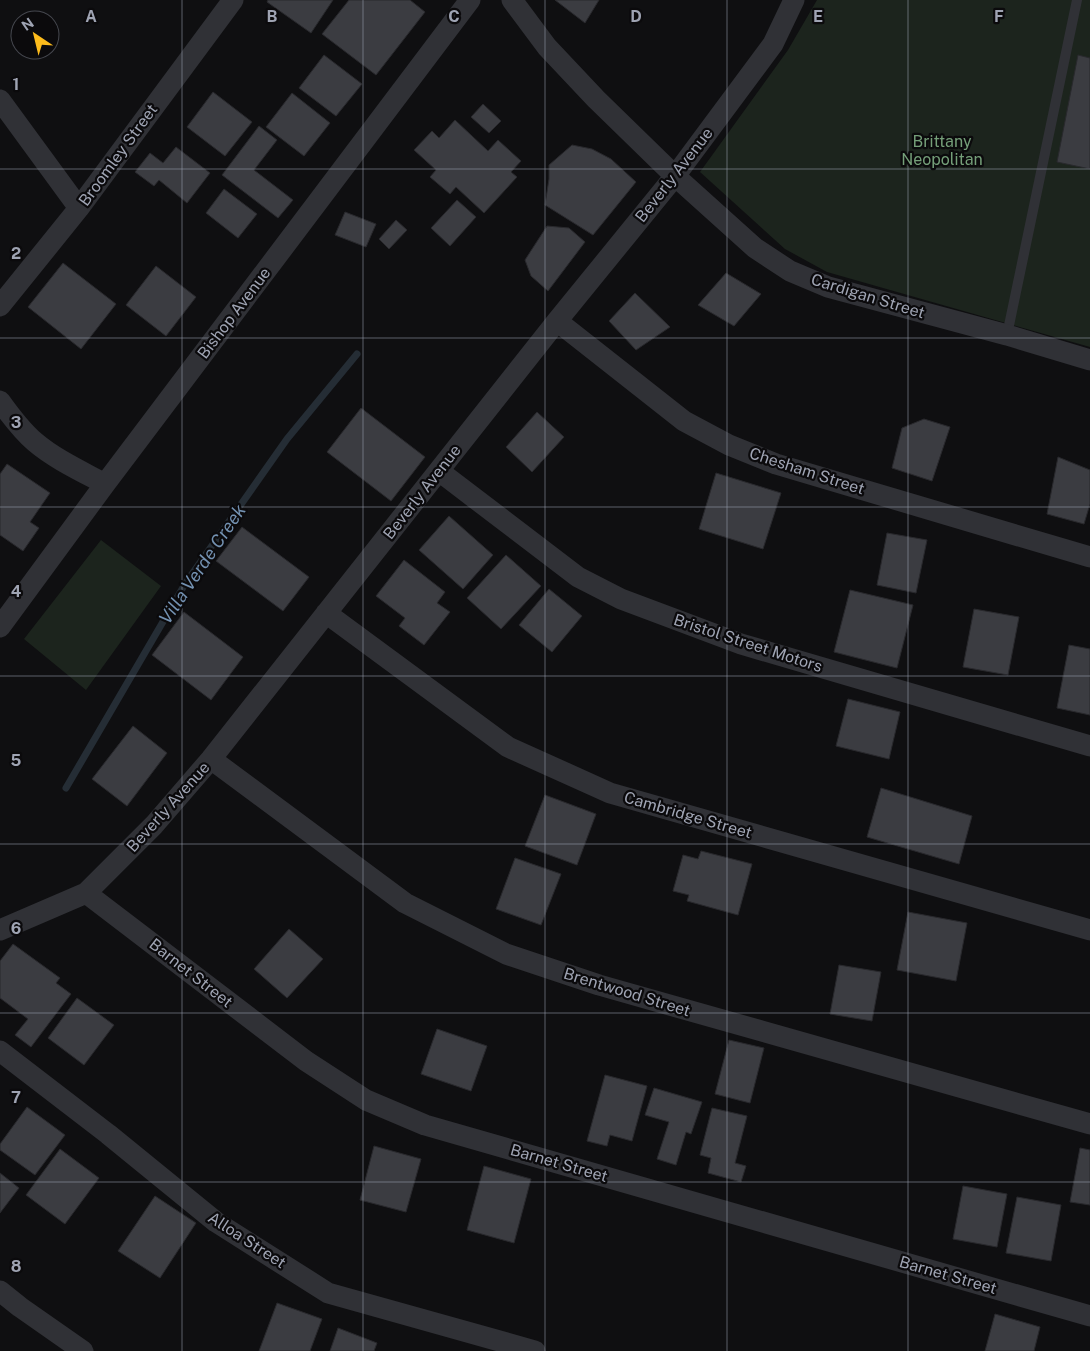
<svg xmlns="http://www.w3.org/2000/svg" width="1090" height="1351" viewBox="0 0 1090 1351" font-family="'Public Sans',sans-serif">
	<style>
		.green { fill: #1c241d }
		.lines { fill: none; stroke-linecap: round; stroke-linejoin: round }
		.stream { stroke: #252d35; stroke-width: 7 }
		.building { fill: #3b3c41; stroke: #29292d }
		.lane { stroke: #303136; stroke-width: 10 }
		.street { stroke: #303136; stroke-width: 21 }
		.grid { fill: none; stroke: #9fa4b3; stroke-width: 1; stroke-opacity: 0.55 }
		.labels { text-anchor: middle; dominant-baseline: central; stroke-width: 4.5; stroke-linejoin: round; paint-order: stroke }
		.park-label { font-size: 16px; fill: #759f79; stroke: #0b0a0c }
		.street-label { font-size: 16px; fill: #9fa4b3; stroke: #0b0a0c }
		.water-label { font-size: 18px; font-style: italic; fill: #7391b1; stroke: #0b0a0c }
		.grid-label { font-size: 16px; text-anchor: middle; font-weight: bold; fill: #9fa4b3; stroke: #0b0a0c; stroke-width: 4.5; stroke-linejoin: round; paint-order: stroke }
	</style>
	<rect width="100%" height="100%" fill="#0f0f11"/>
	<path class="green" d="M817 0H1090V347L827 272 785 249 700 172 788 50Z
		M101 540 161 586 86 690 24 639Z"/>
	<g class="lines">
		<path class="stream" d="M66 788 185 584 287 439 357 354"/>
	</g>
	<path class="building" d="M268 0H333L311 33 267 2Z
		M349 0H410L425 12 376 75 322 34Z
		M555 0H599L585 23Z
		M324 55 362 84 336 116 299 88Z
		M1078 55 1090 58V169L1057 162Z
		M213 92 252 122 225 156 187 127Z
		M292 93 330 123 304 156 266 127Z
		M483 104 501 121 489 133 471 117Z
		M455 120 488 151 498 140 521 161 511 172 517 177 484 213 456 187 450 194 430 177 436 170 414 150 432 131 439 138Z
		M259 126 277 140 254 170 293 200 278 218 222 175Z
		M572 145 592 149 611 159 636 182 593 235 545 205 549 179V165Z
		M176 147 210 173 187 203 159 180 154 186 135 172 150 153 163 163Z
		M224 189 257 214 238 238 206 213Z
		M457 200 476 217 450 246 431 228Z
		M345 212 376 224 366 247 335 235Z
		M396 220 407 230 389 249 379 239Z
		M547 226 569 228 585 242 548 291 531 276 525 260Z
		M63 263 116 304 81 349 28 307Z
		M156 266 196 297 166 336 126 305Z
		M726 273 761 294 734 326 698 305Z
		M635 293 670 327 636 350 609 321Z
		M361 408 425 457 391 501 327 452Z
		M537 412 564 437 532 472 506 447Z
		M924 419 950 427 932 481 892 468 902 428Z
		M1058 457 1090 470V504L1084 524 1047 514Z
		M7 464 50 493 30 522 39 528 23 551 0 535V474Z
		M716 473 781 493 763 549 699 529Z
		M449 516 493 555 463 589 419 550Z
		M242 527 309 577 283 611 216 561Z
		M887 533 927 540 916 593 877 585Z
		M506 555 541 586 501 629 467 598Z
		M404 560 445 592 437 603 450 612 424 645 399 626 405 618 376 596Z
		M549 589 582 616 552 652 519 625Z
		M850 590 913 605 897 668 834 652Z
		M974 609 1019 617 1008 675 963 667Z
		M184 612 243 657 211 700 152 655Z
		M1069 645 1090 649V715L1057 708Z
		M848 699 900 712 889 759 836 746Z
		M133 726 167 753 127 806 92 779Z
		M881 788 972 816 959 864 867 837Z
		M545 795 596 814 577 865 525 846Z
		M701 851 752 864 738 915 687 901 689 895 673 891 683 855 698 859Z
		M515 858 561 874 541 925 496 909Z
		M908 912 967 923 956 981 897 970Z
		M289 929 323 959 287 998 254 969Z
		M13 944 60 978 56 983 71 994 31 1047 15 1035 28 1019 0 998V961Z
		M839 965 881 972 872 1021 830 1014Z
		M77 998 114 1025 84 1065 48 1038Z
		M437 1029 487 1046 471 1091 421 1074Z
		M729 1040 764 1048 750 1103 715 1094Z
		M605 1075 647 1086 632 1141 610 1135 607 1146 587 1141Z
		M654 1088 702 1102 691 1134 686 1132 676 1165 657 1159 669 1122 645 1115Z
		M27 1107 65 1135 35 1175 0 1150V1144Z
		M712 1108 747 1116 735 1163 746 1166 741 1182 708 1173 711 1158 700 1155Z
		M374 1146 421 1159 406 1212 360 1200Z
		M1080 1148 1090 1150V1205L1070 1202Z
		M60 1149 99 1178 65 1224 26 1195Z
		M484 1166 531 1179 514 1243 467 1230Z
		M0 1173 19 1188 0 1213Z
		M963 1186 1007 1194 997 1247 953 1239Z
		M155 1196 196 1223 160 1278 118 1251Z
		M1017 1197 1061 1205 1051 1261 1006 1253Z
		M277 1303 322 1319 310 1351H259Z
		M995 1314 1040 1327 1034 1351H985Z
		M338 1328 377 1343 374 1351H330Z"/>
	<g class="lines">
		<path class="lane" d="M1007 335 1077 0"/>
		<path class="street" d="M512 0 547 47 596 99 675 176 755 248 790 271 828 287 1007 335 1090 360
			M0 100 79 208
			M0 306 79 208 233 0
			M557 321 684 421 729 445 776 464 1090 557
			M0 401C10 415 21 430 35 442 55 459 81 471 105 484
			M439 471 578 577 621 599 741 644 1090 746
			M326 613 508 747 610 793 1090 930
			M0 627 105 484 470 0
			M211 759 405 903 506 954 599 985 1090 1124
			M86 893 306 1061 366 1100 425 1125 1090 1316
			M0 930 86 893 154 825 211 759 557 321 675 176 773 44 794 0
			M0 1051 108 1134 216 1222 328 1293 535 1351
			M0 1291 20 1307 83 1351"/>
	</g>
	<path class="grid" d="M182 0V1351M363 0V1351M545 0V1351M727 0V1351M908 0V1351M0 169H1090M0 338H1090M0 507H1090M0 676H1090M0 844H1090M0 1013H1090M0 1182H1090"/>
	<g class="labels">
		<g class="park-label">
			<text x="942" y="141">Brittany<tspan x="942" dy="18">Neopolitan</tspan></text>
		</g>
		<g class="street-label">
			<text transform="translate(118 155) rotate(-54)">Broomley Street</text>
			<text transform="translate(674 175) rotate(-52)">Beverly Avenue</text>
			<text transform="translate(868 296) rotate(17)">Cardigan Street</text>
			<text transform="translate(234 313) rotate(-53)">Bishop Avenue</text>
			<text transform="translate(807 471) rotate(18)">Chesham Street</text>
			<text transform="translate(422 492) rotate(-52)">Beverly Avenue</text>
			<text transform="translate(748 643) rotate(18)">Bristol Street Motors</text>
			<text transform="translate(168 807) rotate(-48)">Beverly Avenue</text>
			<text transform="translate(688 815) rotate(16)">Cambridge Street</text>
			<text transform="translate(191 973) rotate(38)">Barnet Street</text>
			<text transform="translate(627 992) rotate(17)">Brentwood Street</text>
			<text transform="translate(559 1163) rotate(16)">Barnet Street</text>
			<text transform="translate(247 1240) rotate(33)">Alloa Street</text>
			<text transform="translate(948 1275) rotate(16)">Barnet Street</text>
		</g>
		<g class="water-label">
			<text transform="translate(202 564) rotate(-56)">Villa Verde Creek</text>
		</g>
	</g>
	<g class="grid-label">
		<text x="91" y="22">A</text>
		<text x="272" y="22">B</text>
		<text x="454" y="22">C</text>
		<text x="636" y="22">D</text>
		<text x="818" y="22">E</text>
		<text x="999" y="22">F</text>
		<text x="16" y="90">1</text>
		<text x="16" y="259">2</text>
		<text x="16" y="428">3</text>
		<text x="16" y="597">4</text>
		<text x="16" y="766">5</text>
		<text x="16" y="934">6</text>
		<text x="16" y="1103">7</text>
		<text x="16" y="1272">8</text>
	</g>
	<g transform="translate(35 35) rotate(325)"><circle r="24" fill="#0b0a0c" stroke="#46484f"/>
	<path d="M0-4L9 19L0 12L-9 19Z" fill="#fdbc1c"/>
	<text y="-8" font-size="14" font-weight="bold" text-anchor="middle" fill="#9fa4b3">N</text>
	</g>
</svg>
